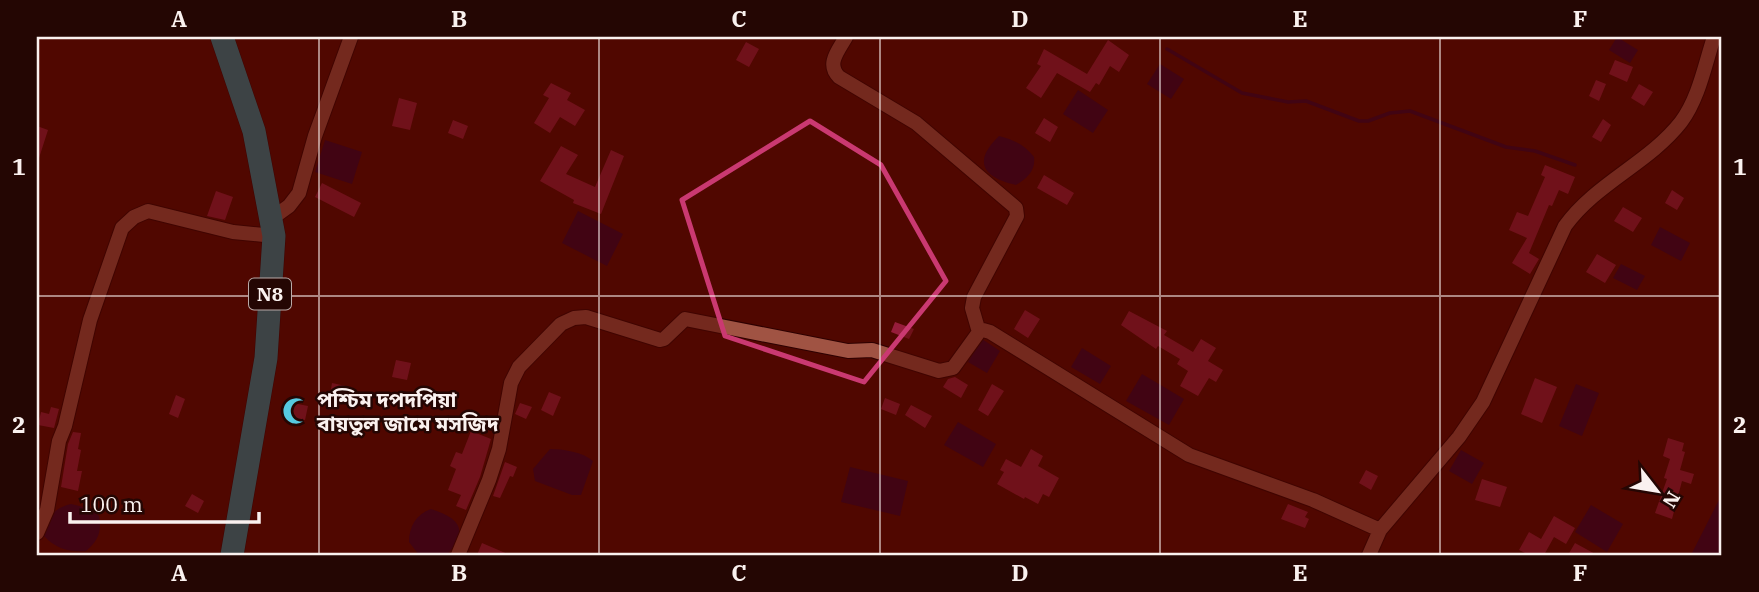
<svg xmlns="http://www.w3.org/2000/svg" width="1759" height="592" viewBox="0 0 1759 592" font-family="'IBM Plex Serif','Noto Sans Bengali',serif">
	<style>
		.water { fill: #2f002a }
		.lines { fill: none; stroke-linecap: round; stroke-linejoin: round }
		.stream { stroke: #2f002a; stroke-width: 3.5 }
		.building { fill: #971d3b }
		.minor-casing { stroke: #2d0000; stroke-width: 16 }
		.trunk-casing { stroke: #2d0000; stroke-width: 24 }
		.minor { stroke: #a05343; stroke-width: 14 }
		.trunk { stroke: #268c9a; stroke-width: 23 }
		.marked { fill: none; stroke: #ca3971; stroke-width: 5; stroke-linejoin: round }
		.grid { fill: none; stroke: #faf1ef; stroke-width: 2; stroke-opacity: 0.55 }
		.labels { text-anchor: middle; dominant-baseline: central; stroke-width: 5; stroke-linejoin: round; paint-order: stroke }
		.shield { fill: #240603; stroke: #baaaa8; stroke-width: 2 }
		.shield-label { font-size: 19px; font-weight: bold; fill: #faf1ef }
		.poi-label { font-size: 21px; font-weight: bold; fill: #faf1ef; stroke: #240603; text-anchor: start }
		.neatline { fill: none; stroke: #faf1ef; stroke-width: 2.5 }
		.grid-label { font-size: 23px; text-anchor: middle; font-weight: bold; fill: #faf1ef }
	</style>
	<rect width="100%" height="100%" fill="#500700"/>
	<path class="water" d="M1617 37 1638 50 1630 63 1609 50Z
		M1160 64 1184 79 1171 99 1147 84Z
		M1078 90 1108 110 1093 133 1063 114Z
		M999 136C1014 140 1025 145 1034 157 1036 170 1027 179 1016 185 985 178 971 163 999 136Z
		M325 140 362 152 352 184 315 172Z
		M578 211 623 234 607 266 562 243Z
		M1660 227 1690 243 1681 261 1651 245Z
		M1621 264 1645 276 1637 290 1613 278Z
		M982 339 1000 351 987 373 968 362Z
		M1082 348 1111 366 1100 384 1071 367Z
		M1142 374 1184 399 1169 425 1126 401Z
		M1576 384 1599 393 1582 436 1559 426Z
		M958 422 996 444 983 467 944 445Z
		M550 449C563 449 583 452 593 461L581 495H572L535 481 533 469Z
		M1461 450 1484 463 1472 484 1449 471Z
		M850 467 908 481 900 516 841 502Z
		M1722 494V555H1691Z
		M71 504 88 508 99 516C102 532 98 541 86 551 69 552 56 549 44 536 44 519 54 508 71 504Z
		M1591 505 1623 524 1607 552 1575 532Z
		M431 509C460 518 469 530 447 555H419L409 542C409 527 416 514 431 509Z"/>
	<g class="lines">
		<path class="stream" d="M1167 49 1242 93 1288 102 1306 101 1359 121H1368L1390 113 1410 111 1506 147 1535 151 1575 165"/>
	</g>
	<path class="building" d="M1108 40 1129 55 1119 72 1110 66 1099 85 1096 83 1090 92 1057 73 1041 98 1026 88 1041 66 1037 64 1044 49 1087 74Z
		M746 42 759 49 749 67 736 60Z
		M1615 60 1633 67 1627 82 1609 74Z
		M1596 80 1606 84 1599 101 1589 96Z
		M551 83 571 93 567 100 585 110 575 126 560 117 550 133 534 123 549 98 543 95Z
		M1639 84 1653 92 1644 106 1631 98Z
		M399 98 417 103 410 130 392 126Z
		M1044 118 1058 127 1050 142 1035 133Z
		M1603 119 1611 125 1601 142 1592 137Z
		M453 120 468 126 463 139 448 133Z
		M37 126 48 130 39 158 37 157Z
		M561 146 578 155 566 174 595 187 611 150 624 156 601 214 573 203 574 200 540 181Z
		M1545 165 1575 177 1568 194 1559 190 1552 206 1549 205 1529 253 1539 259 1530 274 1512 263 1527 238 1509 230 1517 212 1528 216 1545 177 1541 175Z
		M1044 175 1074 193 1067 205 1037 188Z
		M322 183 361 203 354 217 315 197Z
		M1672 190 1684 198 1677 210 1665 203Z
		M216 191 233 197 225 220 207 216Z
		M1623 207 1642 218 1633 232 1614 221Z
		M1597 254 1616 265 1605 283 1586 272Z
		M1025 310 1040 319 1028 338 1014 329Z
		M1129 311 1167 331 1164 335 1193 352 1201 339 1216 348 1208 361 1223 370 1216 382 1209 378 1198 396 1180 386 1188 371 1177 364 1180 359 1158 346 1156 349 1121 325Z
		M895 322 914 329 909 339 891 332Z
		M396 360 411 363 407 380 392 377Z
		M955 377 968 385 961 398 943 387 948 379Z
		M1535 378 1557 387 1542 423 1521 414Z
		M332 383 346 386 342 404 329 401Z
		M992 384 1004 391 988 416 978 410Z
		M549 392 561 397 553 416 541 410Z
		M176 395 185 399 178 418 169 414Z
		M885 398 900 404 896 415 881 409Z
		M288 402 308 406 305 420 285 417Z
		M520 403 532 407 526 419 515 414Z
		M911 405 932 416 925 428 905 415Z
		M51 407 59 409 54 428 38 425 41 412 49 414Z
		M471 431 491 439 480 477 466 510 456 506 461 495 448 490 456 469 450 466 456 452 462 454Z
		M73 432 81 433 78 449 81 450 77 471H82L78 491 61 487 68 444Z
		M1668 438 1684 443 1682 451 1685 452 1680 470 1694 474 1691 484 1682 481 1672 519 1655 513 1667 479 1664 478 1670 459 1663 456Z
		M1031 449 1043 456 1038 466 1059 478 1049 497 1043 494 1038 504 1025 497 1024 499 997 484 1004 472 1000 470 1006 459 1021 467Z
		M505 462 517 467 513 477 510 476 500 498 493 496Z
		M1366 470 1378 476 1371 490 1359 483Z
		M1482 479 1507 487 1500 507 1475 500Z
		M192 494 204 501 198 513 185 506Z
		M1288 504 1308 512 1305 517 1309 519 1305 528 1281 519Z
		M1554 516 1575 528 1566 544 1554 537 1544 555H1529L1519 550 1529 532 1541 539Z
		M482 543 510 555H477Z
		M1575 543 1597 555H1568Z"/>
	<g class="lines">
		<defs>
			<path id="minor" d="M846 37C838 51 826 64 839 77L916 123 1016 208 1017 216 974 297 972 308 979 332
				M271 219 289 206 299 193 315 136 351 37
				M37 533 47 510 59 441 65 426 90 320 122 228 134 217 148 211 233 232 274 236
				M458 555 489 480 499 449 511 383 519 367 561 324 574 318 586 317 660 340 664 339 685 319 848 351 872 350 939 371 953 368 979 332 983 330 990 332 1189 455 1313 500 1380 530
				M1369 555 1380 530 1459 437 1483 402 1565 226C1596 183 1649 163 1681 122 1699 98 1705 64 1714 37"/>
			<path id="trunk" d="M222 37 254 131 274 236 266 358 232 555"/>
		</defs>
		<use href="#minor" class="minor-casing"/>
		<use href="#trunk" class="trunk-casing"/>
		<use href="#minor" class="minor"/>
		<use href="#trunk" class="trunk"/>
	</g>
	<path d="M0 0H1759V592H0ZM810 121 881 165 946 281 864 382 725 336 682 200Z" fill="#500700" fill-opacity=".55" fill-rule="evenodd"/>
	<path class="marked" d="M810 121 881 165 946 281 864 382 725 336 682 200Z"/>
	<path class="grid" d="M319 37V555M599 37V555M880 37V555M1160 37V555M1440 37V555M37 296H1722"/>
	<defs>
		<symbol id="mosque-bare" viewBox="-9 -9 18 18"><path d="M3.5-4.9A6 6 0 1 0 3.5 4.9A5 5 0 1 1 3.5-4.9Z" fill="#56c9e0" stroke="#240603" stroke-width="2.5" paint-order="stroke"/></symbol>
	</defs>
	<g fill-rule="evenodd">
		<use href="#mosque-bare" x="277" y="392" width="38" height="38"/>
	</g>
	<g class="labels">
		<rect class="shield" x="249" y="278.5" width="42" height="31" rx="5"/>
		<g class="shield-label">
			<text x="270" y="294">N8</text>
		</g>
		<g class="poi-label">
			<text x="317" y="399">পশ্চিম দপদপিয়া<tspan x="317" dy="24">বায়তুল জামে মসজিদ</tspan></text>
		</g>
	</g>
	<rect width="1759" height="592" fill="none" stroke="#240603" stroke-width="77"/>
	<g transform="translate(1657 491) rotate(121)" stroke="#240603" stroke-width="5" paint-order="stroke">
	<path d="M0-5L12 26L0 18L-12 26Z" fill="#faf1ef"/>
	<text y="-10" font-size="19" font-weight="bold" text-anchor="middle" fill="#faf1ef">N</text>
	</g>
	<path d="M70 512v10h189v-10" fill="none" stroke="#faf1ef" stroke-width="3.5"/>
	<text x="80" y="512" font-size="21" fill="#faf1ef" stroke="#240603" stroke-width="5" paint-order="stroke">100 m</text>
	<rect x="38" y="38" width="1682" height="516" class="neatline"/>
	<g class="grid-label">
		<text x="179" y="27">A</text>
		<text x="459" y="27">B</text>
		<text x="739" y="27">C</text>
		<text x="1020" y="27">D</text>
		<text x="1300" y="27">E</text>
		<text x="1580" y="27">F</text>
		<text x="19" y="175">1</text>
		<text x="1740" y="175">1</text>
		<text x="19" y="433">2</text>
		<text x="1740" y="433">2</text>
		<text x="179" y="581">A</text>
		<text x="459" y="581">B</text>
		<text x="739" y="581">C</text>
		<text x="1020" y="581">D</text>
		<text x="1300" y="581">E</text>
		<text x="1580" y="581">F</text>
	</g>
</svg>
